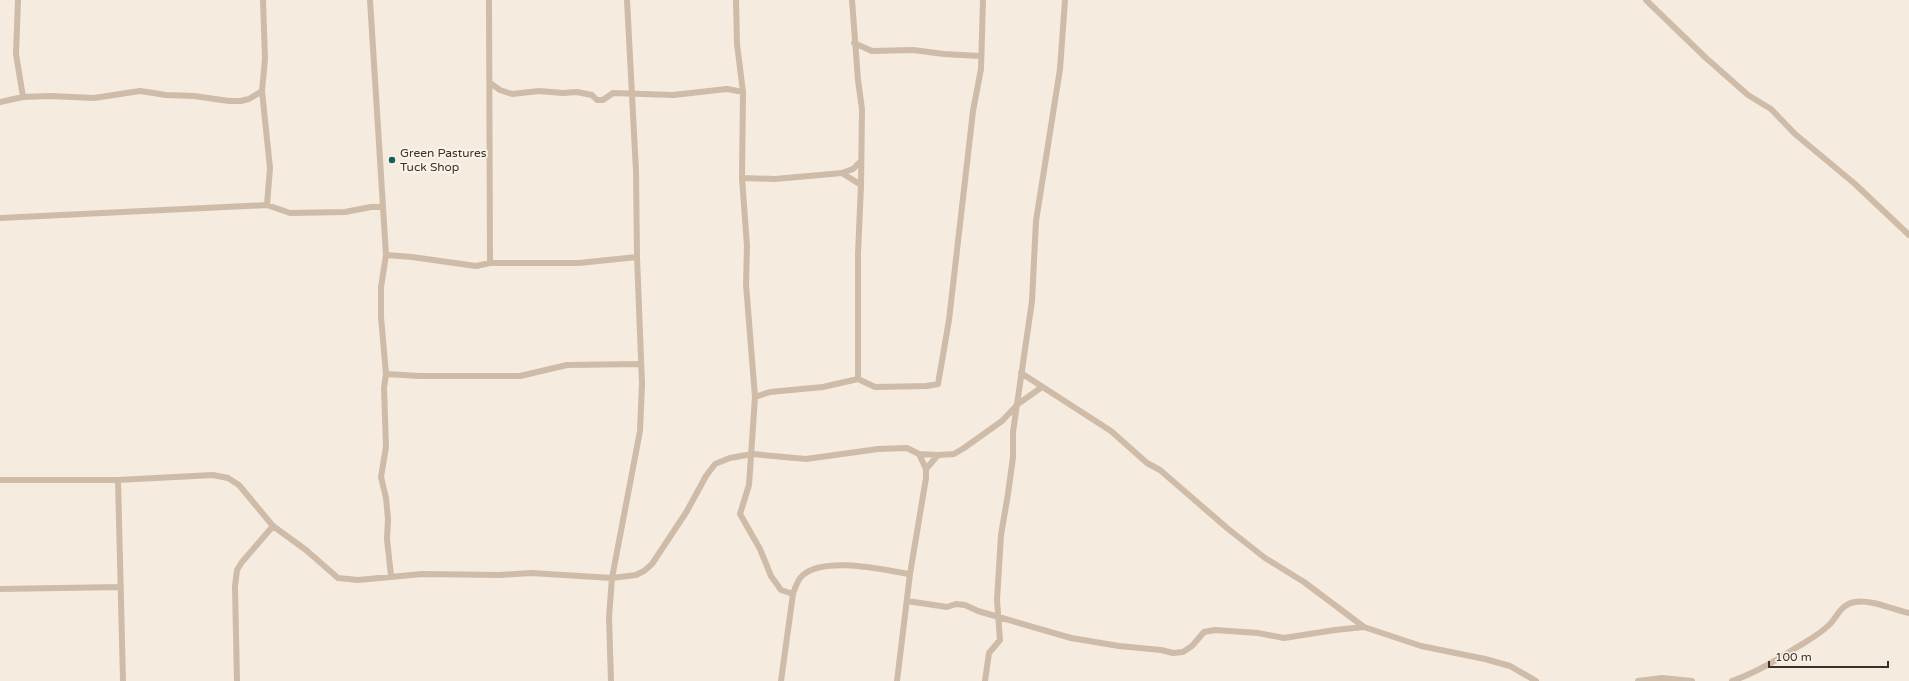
<svg xmlns="http://www.w3.org/2000/svg" width="1909" height="681" viewBox="0 0 1909 681" font-family="'Varela Round',sans-serif">
	<style>
		.lines { fill: none; stroke-linecap: round; stroke-linejoin: round }
		.minor { stroke: #cebba8; stroke-width: 6 }
		.poi-dot { fill: #1a5a60; stroke: #fcf4eb; stroke-width: 1.5 }
		.labels { text-anchor: middle; dominant-baseline: central; stroke-width: 4; stroke-linejoin: round; paint-order: stroke }
		.poi-label { font-size: 12px; fill: #3b2f29; stroke: #fcf4eb; text-anchor: start }
	</style>
	<rect width="100%" height="100%" fill="#f5ebde"/>
	<g class="lines">
		<path class="minor" d="M18 0 16 54 23 97
			M263 0 265 59 262 91 270 168 267 205
			M370 0 386 255 381 287V317L386 374 384 388 386 447 381 477 386 498 388 519 387 539 391 576
			M489 0 490 263
			M736 0 737 44 743 92 742 178 747 246 746 284 755 397 749 485 740 514 760 549 771 576 781 590 793 594
			M1646 0 1706 58 1748 95 1771 109 1795 134 1855 184 1909 235
			M854 43 872 51 913 50 944 54 980 56
			M490 83 500 90 512 94 539 91 563 93 577 92 592 95 597 100H603L613 93 673 95 727 89 743 92
			M0 102 23 97 50 96 94 98 140 91 166 95 194 96 229 101H241L249 99 262 91
			M842 173 861 185 862 109 858 80 852 0
			M742 178 775 179 842 173 853 169 861 161
			M0 218 267 205 290 213 345 212 371 207H382
			M386 255 412 257 476 266 490 263H579L637 257
			M1021 373 1111 431 1147 463 1160 470 1227 528 1265 558 1304 582 1364 627 1421 646 1485 659 1510 666 1536 681
			M386 374 419 376H520L567 365 641 364
			M858 379 875 387 927 386 938 384 949 320 973 111 981 69 983 0
			M755 397 770 392 823 387 858 379V254L861 185
			M919 454 938 455
			M926 469 938 455 954 454 964 448 1002 421 1018 404 1042 387
			M0 480H118L213 475 228 478 239 485 273 526 306 550 338 578 358 580 422 574 500 575 531 573 612 578 636 575 644 571 652 564 687 511 706 476 715 464 730 458 752 454 806 459 878 449 907 448 919 454 926 469V478L910 574 897 681
			M118 480 123 681
			M0 589 121 587
			M907 601 947 607 956 604 965 605 978 611 1071 638 1119 646 1161 650 1173 653 1183 652 1192 646 1204 632 1215 630 1258 633 1284 638 1335 630 1364 627
			M237 681 235 586 237 570 242 562 273 526
			M611 681 609 617 612 578 640 431 642 384 637 257 636 171 627 0
			M781 681 793 594C795 588 797 580 803 575 826 556 883 570 910 574
			M985 681 989 653 1000 640 997 600 1001 535 1008 494 1013 457V432L1032 301 1036 221 1060 69 1065 0
			M1638 681 1662 678 1692 681
			M1732 681C1755 673 1774 662 1794 649 1807 641 1819 635 1829 625 1838 616 1841 604 1855 602 1871 599 1894 610 1909 613"/>
	</g>
	<circle class="poi-dot" cx="392" cy="160" r="4"/>
	<g class="labels">
		<g class="poi-label">
			<text x="400" y="153">Green Pastures<tspan x="400" dy="14">Tuck Shop</tspan></text>
		</g>
	</g>
	<path d="M1769 661v6h119v-6" fill="none" stroke="#3b2f29" stroke-width="2"/>
	<text x="1775" y="661" font-size="12" fill="#3b2f29" stroke="#fcf4eb" stroke-width="3" paint-order="stroke">100 m</text>
</svg>
